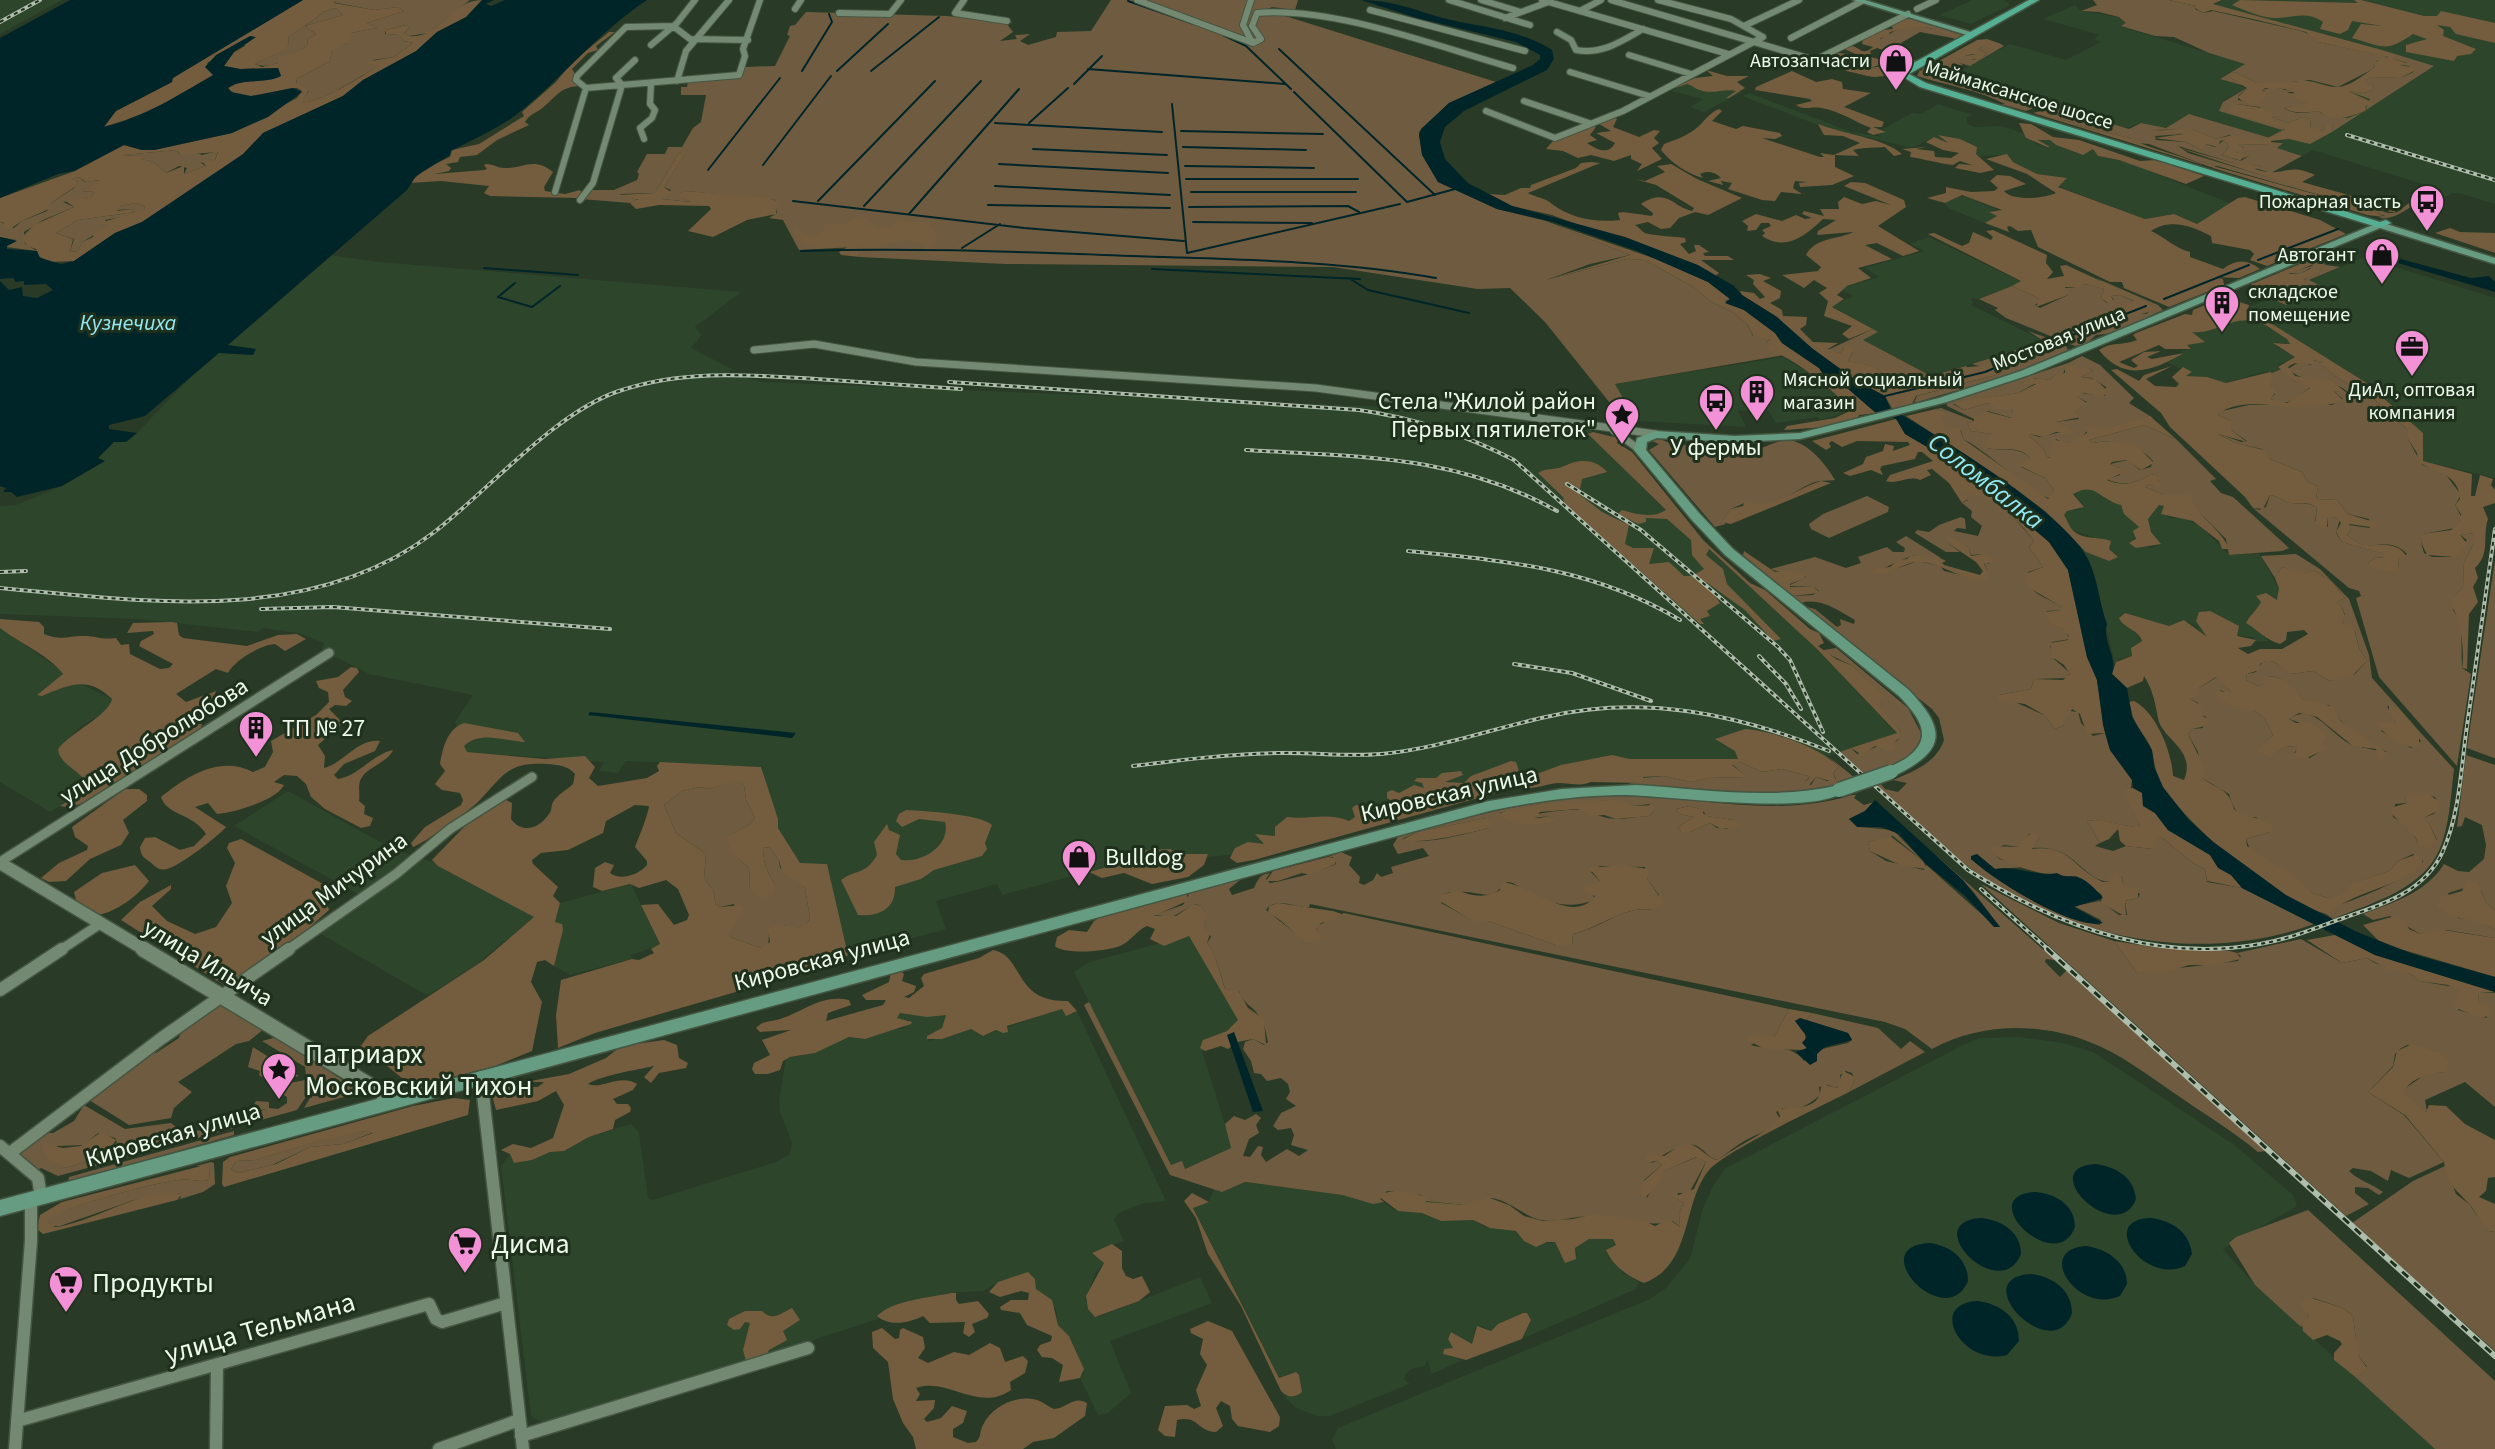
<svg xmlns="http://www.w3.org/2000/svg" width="2495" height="1449" viewBox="0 0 2495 1449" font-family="'Source Sans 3',sans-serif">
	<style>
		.built { fill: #2d452a }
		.green { fill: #6f5c40; fill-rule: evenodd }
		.forest { fill: #735d3e; fill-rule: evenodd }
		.water { fill: #002529 }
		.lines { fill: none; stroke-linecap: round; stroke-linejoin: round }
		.stream { stroke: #002529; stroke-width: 2 }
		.minor-far3-casing { stroke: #455643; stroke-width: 8 }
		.minor-far2-casing { stroke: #455643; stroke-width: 9 }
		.minor-far1-casing { stroke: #455643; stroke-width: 12 }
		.minor-casing { stroke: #455643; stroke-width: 15 }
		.tertiary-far1-casing { stroke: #455643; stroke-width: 15 }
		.tertiary-casing { stroke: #455643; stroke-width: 18 }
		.secondary-casing { stroke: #455643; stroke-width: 3 }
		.primary-casing { stroke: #455643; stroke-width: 3 }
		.minor-far3 { stroke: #748971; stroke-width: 6 }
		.minor-far2 { stroke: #748971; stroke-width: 7 }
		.minor-far1 { stroke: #748971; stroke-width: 9 }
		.minor { stroke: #748971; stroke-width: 12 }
		.tertiary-far1 { stroke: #748971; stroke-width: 12 }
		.tertiary { stroke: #748971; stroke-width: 15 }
		.secondary { fill: #659c82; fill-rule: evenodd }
		.primary { fill: #55b093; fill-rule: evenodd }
		.rail-far1-casing { stroke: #afbdac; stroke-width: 4 }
		.rail-casing { stroke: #afbdac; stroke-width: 6 }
		.rail-far1 { stroke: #1f311c; stroke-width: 2; stroke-dasharray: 4; stroke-linecap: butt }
		.rail { stroke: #1f311c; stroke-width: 3; stroke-dasharray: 8; stroke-linecap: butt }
		.secondary-bridge-casing { stroke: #455643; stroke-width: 17; stroke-linecap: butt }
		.secondary-bridge { stroke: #659c82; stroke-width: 14 }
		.labels { text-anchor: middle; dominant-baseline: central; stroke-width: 6; stroke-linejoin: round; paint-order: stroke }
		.far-poi-label { font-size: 20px; fill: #edf9eb; stroke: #1f311c; text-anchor: end }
		.far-street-label { font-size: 20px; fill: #edf9eb; stroke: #1f311c }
		.far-water-label { font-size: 22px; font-style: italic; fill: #93e9f4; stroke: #1f311c }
		.poi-label { font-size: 24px; fill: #edf9eb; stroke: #1f311c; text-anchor: start }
		.street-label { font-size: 24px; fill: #edf9eb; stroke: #1f311c }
		.water-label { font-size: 26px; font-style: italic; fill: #93e9f4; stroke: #1f311c }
		.near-poi-label { font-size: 28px; fill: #edf9eb; stroke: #1f311c; text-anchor: start }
		.near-street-label { font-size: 28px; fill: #edf9eb; stroke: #1f311c }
	</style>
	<rect width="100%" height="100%" fill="#293b26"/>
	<path class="built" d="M0 0H62L0 34Z
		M1972 0H2004L2010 5 1971 24 1940 15Z
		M2224 0H2495V204L2459 193H2452L2442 199 2424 193 2432 187 2313 150 2302 156 2276 148 2282 142 2204 118 2189 114 2166 128 2141 123 2126 128 1952 75 2010 44 2066 60 2101 42 2094 39 2100 35 2043 19 2075 5 2081 11 2119 17 2127 23 2122 27 2246 64 2221 78 2247 88 2223 101 2282 130 2392 59 2215 5Z
		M1695 78 1742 92 1704 112 1690 107 1703 99 1671 91Z
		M1749 93 1851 132 1877 136 1885 132 1881 130 1912 113 1921 114 1938 104 1973 115 1966 118 1968 124 1975 127 2001 126 2026 134V138L2037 144 2048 148 2037 140H2050L2056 145 2079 154 2093 149 2098 156 2126 162 2232 204 2197 224 2174 214 2145 219 2058 186 2066 179 2060 177 2037 174 2000 155 1978 156 1960 139 1938 135 1948 144 1933 137 1912 148 1850 133 1845 135 1742 96Z
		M1961 195 1996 209 1990 212 1998 216 1985 223 1948 208 1945 203Z
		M1929 237 2022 282 1979 299 1972 298 1971 301 1974 302 1971 305 2045 341 1932 376 1862 340 1878 332 1832 306 1853 296 1840 289 1879 277 1865 268 1924 251 1910 243Z
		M329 255 379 262 741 292 695 327 702 335 691 348 732 369 729 373 762 382 1462 410 1586 420 1593 432 1589 434 1660 505 1817 649 1897 734 1820 759H1630L1241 854 1114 865 1002 895 997 884 936 901 946 929 842 957 797 869 769 824 762 767 626 761 618 773 599 771 604 762 466 752 455 722 473 695 369 674 322 650 324 643 298 633 262 628 258 632 138 619 0 614V506L16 505 62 486 104 461 97 459 114 442H126L137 433 218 349 268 311Z
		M2364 257 2495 298V478L2423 461V433L2247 308Z
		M2238 319 2259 322 2287 339 2290 344 2275 342 2276 346 2296 357 2278 365 2282 369 2276 372H2262L2226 383 2207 377 2186 376 2192 373 2167 363 2184 353 2180 351 2191 349 2186 346 2188 344 2205 342 2192 332 2213 330Z
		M1783 357 1820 379 1853 410 1820 420 1817 417 1776 423 1768 410 1738 411 1746 427 1638 421 1614 384Z
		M2084 487 2094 489 2108 501 2121 505 2124 514 2139 527 2134 540 2151 548 2161 544 2151 532 2148 519 2159 505 2164 506 2169 518H2183L2201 526 2229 555 2259 553 2279 588 2278 600 2271 598 2261 602 2259 608 2252 613 2251 626 2260 629 2269 641 2256 642 2254 637 2237 636 2225 620 2205 610 2199 624 2208 637H2204L2196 626 2184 620 2169 626 2125 613 2120 616 2125 626 2134 630 2142 642 2133 646 2132 656 2118 659 2115 664 2091 567 2078 546 2109 561 2115 554 2096 538 2072 530 2064 515 2067 511 2081 509 2084 505 2073 493Z
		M0 628 61 670 63 675 38 694 79 683 112 699 108 710 80 727 58 749 61 758 80 773 86 782 83 792 50 812 0 782Z
		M288 791 393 849 435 863 534 917 477 964 429 995 419 991 314 930 360 895 234 826Z
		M631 884 660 945 631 955 632 959 570 975 554 966 563 930 555 922 560 903Z
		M1189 935 1238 1020V1035L1202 1051 1232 1147 1185 1169 1171 1165 1074 972 1087 963Z
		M1063 1008 1074 1014 1077 1011 1166 1201 1144 1203 1118 1213 1114 1219 1124 1241 1093 1252 1104 1263 1096 1272 1085 1300 1098 1317 1200 1277 1212 1303 1110 1341 1131 1393 1108 1413 1098 1415 1080 1378 1084 1373 1076 1350 1069 1336 1058 1325 1056 1309 1036 1289 1035 1279H1013L1003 1280 983 1291 951 1293 904 1304 880 1312 878 1319 816 1339 811 1343 546 1425 531 1416 501 1166 510 1154 514 1163 532 1160 550 1152 564 1151 589 1137 631 1124 639 1133 648 1197 651 1200 659 1198 776 1162 790 1154 792 1143 780 1112 779 1100 786 1058 815 1053 849 1037 865 1039 880 1032 904 1028 909 1020H899L896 1015 900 1013 946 1014 942 1028 927 1036 929 1041 971 1029 982 1036Z
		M2018 1037 2063 1043 2093 1052 2233 1144 2293 1195 2297 1206 2223 1249 2255 1285 2435 1449H1336L1332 1440 1338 1428 1650 1299 1666 1288 1690 1259 1703 1208 1714 1184 1726 1168 1963 1045 1980 1038Z
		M1245 1182 1342 1195 1373 1204 1384 1202 1394 1210 1422 1213 1441 1221 1473 1220 1485 1227 1516 1231 1531 1245 1555 1242 1561 1256 1577 1255 1575 1248 1589 1239 1613 1238 1616 1245 1606 1250 1609 1257 1623 1273 1639 1282 1636 1289 1524 1338 1531 1320 1527 1313 1501 1323 1491 1331 1482 1326 1475 1328 1472 1344 1463 1341 1453 1332 1448 1339 1453 1348 1443 1350V1354L1463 1360 1429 1375 1431 1372 1427 1359 1425 1366 1411 1369 1406 1374 1404 1379 1410 1384 1330 1416H1317L1296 1408 1283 1396H1287L1295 1372 1279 1378 1193 1207 1209 1202 1214 1189 1222 1192Z"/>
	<path class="green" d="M334 0H470L428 33 409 36 404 33 410 27 406 25 386 30 385 34 399 35 404 41 413 43 394 57 373 60 378 67C359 76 319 105 301 102L309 91 296 84 297 79 330 61 332 50 348 43 351 33 377 28 367 23 404 11 398 7 374 10 332 2Z
		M1111 0H1298L1295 10 1272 7 1266 10 1496 82 1449 103 1419 132 1422 154 1438 182 1497 209 1546 221 1630 255 1590 264 1546 280 1627 259 1645 260 1695 288 1711 302 1731 311 1747 324 1753 336 1771 340 1766 342 1772 346 1769 349 1784 355 1615 384 1631 412 1618 413 1545 322 1510 288 1478 289 1333 267 1006 264 860 257 856 247 799 250 783 220 769 218 777 213 776 200 686 191 677 195 691 202 662 199 671 190 664 187 685 153 678 154 655 193 619 194 641 201 630 203 581 199 590 190H614L637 180 639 174 637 172 647 154H665L668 147H682L693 128 701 122 706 95H681V87H687L688 82 741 78 745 67 775 66 790 36 787 35 790 26 795 25 806 12 946 16 1013 22 1007 24 1013 32 1000 41 1017 39 1015 35 1030 34 1020 41 1028 45 1056 37 1057 32 1091 31Z
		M2093 0H2169L2196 6 2195 9 2203 13 2213 11 2301 31 2314 36 2318 42 2385 56 2388 59 2376 61 2373 69 2338 87 2310 80 2292 81 2304 82 2302 83 2259 84 2235 72 2231 74 2232 79 2245 86 2220 79 2245 64 2209 53 2174 37 2155 36 2121 26 2126 23 2119 17 2099 12 2081 11 2097 5Z
		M336 8 343 15 305 26 316 34 308 39 307 46C291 55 273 71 255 64L284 50 289 44 288 37C294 34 321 15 323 12Z
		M1917 25 1946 32 1958 39 1920 32 1901 43 1916 62 1909 61V64L1895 72 1871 68C1883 65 1893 69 1904 65L1881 61 1890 58 1884 55H1889L1885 52 1912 60 1884 48 1880 45V39L1904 26Z
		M2001 44 2004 46 1970 66 1960 63 1963 65 1948 73 1958 78 1955 82 1980 87 1984 85 2042 102 2018 101 2037 107 2026 111 2001 104H2005C1979 90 1945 85 1917 76L1920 70 1929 74 1957 57 1977 54V59L1971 60 1977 61 1987 54 1979 49 1982 46Z
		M2382 50 2434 66 2332 132 2333 125 2325 126 2324 131 2310 129 2311 119 2303 117 2288 123 2272 117 2277 116 2259 107 2237 104 2229 111 2285 128 2282 130 2219 111 2223 102 2247 88 2239 95 2238 100 2260 104 2268 93 2262 90 2273 87 2295 92H2287L2306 100V104L2284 108C2296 116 2306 112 2319 111L2322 114 2348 118 2365 111 2370 99 2348 91 2364 93 2373 90 2374 86 2364 82 2370 77 2400 78 2414 72 2409 66 2398 64 2408 63 2392 59 2396 57Z
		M2047 104 2129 129 2141 123 2166 128 2189 114 2270 138 2260 142 2229 135 2216 139 2191 129 2155 130 2184 134 2155 136 2156 140 2186 142 2202 150 2205 144 2215 147 2224 140 2229 147 2222 155 2241 161 2250 155 2234 152 2244 148 2238 144 2271 145 2270 142 2283 143 2277 148 2302 156 2271 173 2255 168 2262 166 2240 165 2178 146 2188 153 2388 213H2396L2409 203 2415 204C2403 212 2392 220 2379 218L2385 216 2365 208 2217 166 2210 167 2149 144 2136 143 2130 138 2075 125 2072 122 2061 120 2060 116 2064 115 2052 114 2058 113 2051 110 2052 107H2040Z
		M177 150 179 154 195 152 202 155 218 151 215 160 201 163 206 166 184 174 187 168 179 166 166 173 154 162 140 159V156L123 155Z
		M79 177 85 182 101 180 82 191 94 192 91 198 63 202 74 207 43 220 24 232 25 244 37 251 6 247 16 240 0 237V222L14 228 22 221 47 211 51 203 74 188 78 182 71 179Z
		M135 203 144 206 145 210 140 214 105 220 109 226 82 242 78 251 70 252 74 239 56 233 78 220 135 212 131 209 117 210 121 206Z
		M2318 259 2326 265 2340 267 2309 280 2325 288 2322 290 2312 285 2293 293 2302 298 2286 305 2250 289 2252 283 2266 288 2278 285 2288 292 2306 282 2304 279 2321 271 2310 268 2301 273H2287L2312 266 2313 264 2307 261Z
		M2096 278 2158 305 2163 310 2112 333 2096 335 2086 344 2075 346 2006 318 1995 310 1998 308 1979 299 2012 286 2040 299V302L2035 305 2040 308 2068 295 2064 288H2074L2087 284 2104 289 2101 298 2107 303 2114 300 2111 296 2120 295 2135 302 2093 325 2062 338 2071 342 2106 325 2116 327C2123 316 2133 313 2147 314L2153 305 2118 291Z
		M1873 329 1878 332 1863 340 1931 376 1966 366 1970 369 1931 383 1903 381 1902 385 1891 387C1887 384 1886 380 1884 376 1877 363 1859 365 1848 361L1853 352 1844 348 1840 353 1828 350Z
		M2028 331 2065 344 2068 350 2016 373 1914 403 1917 396 2000 374 2019 362 2055 349 2046 344 1991 366 1982 367 1972 364 2044 341Z
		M2082 356 2100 365 2134 398 2129 403 2153 418C2143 417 2138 422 2128 425 2115 429 2101 430 2088 430L2081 438 2065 444 2056 439 2051 458 2047 457 2043 448 2029 436 2030 434 2039 437 2061 432 2056 422 2079 419 2075 412 2087 402 2075 396 2080 393 2105 396 2106 387 2092 378 2081 377 2093 371 2089 368 2065 369 2063 374H2056L2050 380 2035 378 2032 382 2036 383 2018 393 1953 404 1964 410 1988 403 2001 409 2013 408 2012 418 1988 411 1974 419 1947 406V403L2068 363Z
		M2313 360 2323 362V366C2340 383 2362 389 2380 404L2378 411 2394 418 2408 430V439L2422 465 2444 472 2461 495 2455 505 2462 518 2455 528 2423 534 2421 542 2424 553 2432 557H2451L2467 540 2460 535 2474 533V543L2464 563 2463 587 2455 596 2453 610 2461 622 2462 668 2471 674 2457 766 2379 677 2356 598 2361 596 2359 591 2349 588 2253 508 2259 510 2266 507 2270 495C2278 496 2283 501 2290 503 2301 505 2307 501 2317 508L2315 521 2328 527V516L2340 519 2336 533 2342 542 2385 554V557L2375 558 2368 563 2380 570 2399 569 2398 559 2407 554C2392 539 2380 547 2364 545 2358 544 2352 538 2347 535L2351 530 2348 525 2370 528 2369 519 2348 514 2337 500 2316 499 2318 487 2307 481 2302 472 2270 459 2262 449 2236 443 2217 433 2241 442 2247 441 2231 430V421L2218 415 2222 411 2249 405H2332L2343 399 2334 391 2348 392C2329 376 2305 385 2288 369L2299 362 2311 365Z
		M2282 369 2294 381 2310 387C2298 397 2285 410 2271 398L2275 394 2271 385 2272 373Z
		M1941 408 1974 421 1967 423 1971 431 1993 434 1987 448C2003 452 2017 445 2030 458L2021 467 2045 478 2054 490 2050 498C2035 497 1985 449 1963 439L1961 430 1945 428 1940 418 1947 412 1936 409Z
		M2144 425 2176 439 2216 479 2210 481 2221 493 2233 497 2289 548 2282 551 2229 555 2226 539 2192 505 2186 495H2164L2145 487 2150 484 2162 487 2157 480 2158 476 2151 474C2138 483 2121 487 2107 479L2120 475V468L2110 464 2128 460 2140 470 2151 467 2153 461C2141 445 2110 439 2093 443L2089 440Z
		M1660 439 1672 444 1691 446 1699 441 1739 444V446C1764 452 1760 447 1781 441 1803 435 1826 464 1835 480 1829 481 1822 480 1815 482 1793 490 1771 513 1747 502L1731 509 1722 521 1726 524 1715 527 1649 450 1659 444 1652 441Z
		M1963 492C1969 494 1976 493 1981 495 2001 502 2021 525 2034 541L2029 547 2043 567 2028 572C2024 593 2046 597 2062 607V610L2047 611 2050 622 2065 630 2070 639 2052 642 2050 646 2054 659 2070 673 2067 678 2034 679 2031 689 1999 695 2044 715 2055 729 2063 726 2070 711 2078 712 2081 723 2093 736 2105 733 2110 750 2132 780 2129 800 2140 825C2129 830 2106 818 2087 821L2100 843 2095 846 2113 851 2126 846 2152 849 2157 837H2161L2193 863 2205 869 2207 882 2242 888 2314 924C2203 964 2080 941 1983 877 1944 852 1911 816 1877 786L1881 784 1885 789 1898 792 1907 783 1893 780C1913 772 1937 762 1944 740L1939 718 1932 709 1803 606 1815 609 1837 627 1841 625 1840 619 1854 624 1855 620C1839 611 1820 597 1801 603L1792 596 1813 595 1819 591 1814 587 1788 586 1806 577C1794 569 1782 575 1771 569L1815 557 1846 568 1861 563 1858 557 1887 547 1893 552H1904L1905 548 1896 542 1906 536 1941 558 1922 559 1913 555 1884 568 1887 572 1918 561 1940 566 1944 571 1988 581V571L1984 563 1990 564 1982 554 1971 555 1969 548 1953 540 1948 543 1960 552H1946L1915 533 1917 530 1929 532 1939 525 1961 517 1965 519 1966 529 1957 528 1954 531 1978 536 1982 526 1971 517 1972 511 1962 503 1968 500 1959 494ZM2029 834 2039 838 2032 848C2077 844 2080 880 2110 882L2111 879 2122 877 2123 884 2140 894 2138 898 2125 901 2127 915H2119L2100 901 2074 906 2101 920 2100 925C2057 917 2004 888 1971 859L1980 857 1995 869 2025 867 2000 859 1990 851 2004 845 2018 847Z
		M1867 496 1889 507 1888 512 1829 538 1811 529 1809 524 1823 514Z
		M2296 554 2320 569 2349 599 2369 655 2372 678 2398 707 2387 706 2396 723 2381 731 2411 748 2421 741 2417 736 2419 731 2454 769C2451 793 2450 820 2442 843 2427 889 2373 902 2333 919L2326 914H2330L2336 906C2353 901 2416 876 2423 861L2413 854 2398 861 2389 871 2358 882 2338 897 2328 898 2312 893 2250 850 2246 839 2270 832 2256 817C2239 821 2233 808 2229 794L2202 778 2198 752 2188 734 2192 729 2203 728 2206 717 2202 715 2198 703 2190 699 2199 688 2217 677 2231 692 2230 694 2220 690C2231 703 2237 711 2254 710L2265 719 2273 735 2258 748 2271 756C2279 750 2287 743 2298 748L2294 753 2310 758 2319 752 2321 730 2289 719C2313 702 2330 734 2350 744 2354 746 2384 752 2387 752L2348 730 2329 705 2321 706 2302 699C2295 685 2280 675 2264 676L2266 684 2258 686 2246 680 2247 674 2256 672C2266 650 2278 666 2291 674L2313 671 2330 681 2355 674 2367 661 2359 648 2355 631 2342 623 2345 615 2342 607 2335 602 2345 598 2330 580 2312 570 2308 575 2282 567 2275 578 2261 556ZM2414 793 2435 797 2439 807 2434 814 2422 818 2429 824 2437 840 2418 843 2411 830 2393 817 2395 804 2407 803 2405 797Z
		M2495 560V758H2494L2467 748Z
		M1836 648 1908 708 1921 733C1920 758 1886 768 1866 775L1840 752 1851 748 1857 754 1879 746 1883 750 1898 740 1901 732 1877 704 1884 697 1853 666 1824 652V650Z
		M2466 755 2495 765V910L2486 902 2481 891 2464 888 2448 893 2458 918 2478 919 2495 930V938L2447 930 2420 934 2390 916 2373 920 2363 914C2394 902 2426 893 2444 864L2458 871 2469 872 2484 859 2486 845 2482 825 2465 817 2462 826 2457 827Z
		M1829 757 1855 778C1782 808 1703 787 1627 784L1644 781 1642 778 1663 776 1691 782 1710 777 1748 778 1732 764 1740 762 1762 772 1782 769 1808 776 1810 777 1805 782 1811 785 1816 777 1827 781 1836 779 1833 773 1839 767Z
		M738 779 744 785 746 800 755 818 749 825 727 837 739 859 749 868 750 890 775 884C767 873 763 861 763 848L769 847 779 860 780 868 805 888 810 918 804 927 790 929 785 925 769 934 768 946 761 948 730 937 728 932 737 917 734 904 720 907 716 904 713 890 704 878 706 854 676 833 664 805 682 791 700 787 710 789Z
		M1852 795H1856L1854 798 1864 805 1874 802 1865 811 1849 819 1859 827 1893 830 1923 861 1893 836 1868 842 1870 851 1886 861 1924 870 1926 865C1939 875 1991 925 2000 927L1972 890 1931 851 2055 960 2046 959 2045 962 2060 977 2067 970 2266 1151 2258 1152C2233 1131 2204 1114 2177 1095 2149 1076 2120 1053 2087 1041 2037 1022 1979 1023 1932 1049L1905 1029 1885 1022 1310 904 1309 907C1295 907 1282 899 1269 906L1266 910 1309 944 1319 925 1344 913 1789 1009 1774 1037H1763L1751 1045C1771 1051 1791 1043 1804 1061L1822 1049 1848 1043 1852 1040 1848 1033 1806 1020 1812 1013 1878 1028 1901 1049 1910 1041 1925 1052 1849 1092 1855 1079 1852 1073 1846 1071 1840 1075 1841 1082 1836 1088 1828 1085 1819 1087 1820 1095C1809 1105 1797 1112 1782 1108L1776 1112 1780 1119C1771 1130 1759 1133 1746 1140 1737 1145 1727 1153 1718 1160 1708 1158 1706 1151 1697 1146 1686 1140 1660 1156 1650 1163L1657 1161 1662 1165 1644 1180 1647 1198 1661 1172 1697 1157 1706 1162 1689 1193H1678L1677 1199 1684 1203 1679 1214 1680 1227 1673 1221C1648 1229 1618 1216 1590 1216 1574 1216 1557 1223 1541 1220 1523 1216 1509 1200 1491 1198 1486 1198 1479 1203 1474 1204 1457 1206 1442 1202 1425 1201L1421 1195 1387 1191 1380 1199 1384 1202 1373 1204 1342 1195 1254 1183 1245 1182 1222 1192 1170 1175 1084 1005 1089 1002 1171 1165 1182 1161 1185 1169 1231 1148 1225 1124 1234 1116 1245 1120 1256 1114 1261 1118 1256 1125 1259 1133 1249 1139 1243 1156 1250 1157 1258 1146 1263 1147 1261 1155 1266 1162 1287 1149 1299 1156 1308 1150 1291 1145 1294 1135 1291 1128 1278 1130 1273 1126 1281 1113 1296 1106 1286 1099 1290 1092 1288 1084 1281 1078 1267 1081 1261 1074 1254 1073 1251 1061 1243 1049 1245 1042 1253 1039 1264 1045 1268 1042C1266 1033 1265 1023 1259 1016 1253 1006 1243 1004 1239 991L1225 989C1222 978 1214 950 1207 943L1211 937 1204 927 1205 913 1201 906 1195 904 1172 917 1154 915 1183 905 1190 892 1241 879 1229 889 1232 895 1254 888C1259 878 1259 875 1270 873L1266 879 1270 883C1293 879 1315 873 1336 864L1333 857H1328L1341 852 1352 857 1349 865 1360 877 1359 883 1364 885 1373 880 1377 873 1381 877 1393 873 1391 867 1429 856 1423 848 1398 854 1393 845 1399 835C1473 816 1544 796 1621 796 1701 796 1774 819 1852 795ZM1614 800 1635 806 1649 804 1655 810 1649 816C1639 816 1628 819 1618 819 1606 819 1594 814 1583 810 1576 808 1540 813 1533 815L1534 818 1549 816 1522 822 1499 813 1534 806ZM1690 806 1703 810 1706 816 1734 820 1727 829 1717 828 1710 823 1690 832H1681L1678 827 1694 817 1679 814 1676 809ZM1486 818 1489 828C1465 834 1425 846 1402 839L1417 832ZM1600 866 1645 867 1647 879 1659 895 1652 910C1624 905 1600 929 1573 934L1572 945H1556L1488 921H1474L1441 903 1444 894C1460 888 1476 895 1493 895L1507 882C1518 883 1520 889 1529 894 1551 904 1572 909 1594 900L1593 893 1600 881 1591 872Z
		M1981 884 2059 923 2114 941 2137 973 2238 961 2241 956 2237 953 2301 939 2342 963 2367 958 2375 963 2411 974 2419 981 2454 987 2458 991V1010L2487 1018 2482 1004 2478 1002 2479 993H2495V1107L2465 1082 2425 1100 2427 1112C2418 1110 2404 1100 2403 1090L2427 1073 2446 1072 2436 1051 2407 1045 2400 1049 2395 1054 2393 1066 2368 1092 2404 1115 2444 1162 2409 1178 2391 1170 2388 1181 2371 1171 2353 1168 2349 1171C2358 1180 2372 1184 2383 1192L2379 1195 2368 1188 2355 1187V1193L2369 1204 2346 1216Z
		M219 1005H223L264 1029 249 1041 236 1044 178 1082 192 1092 174 1108 171 1118 129 1125 86 1098 149 1050 156 1053 179 1038 182 1029Z
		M277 1037 353 1087 355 1094 304 1108 319 1083 306 1075 305 1067 262 1041Z
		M253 1047 299 1076 271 1083 259 1075 260 1071 248 1067Z
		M305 1080 314 1085 297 1110 247 1124 248 1116 266 1109 249 1113 256 1101 269 1102V1108L278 1109 287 1103V1097L270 1087Z
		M84 1105 125 1129 171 1123C188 1140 214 1126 234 1121V1128L58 1176 41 1168 37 1170 16 1154 45 1133H53L74 1121ZM98 1133 115 1138 117 1142 106 1155 66 1168 45 1157V1152L58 1146 84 1145Z
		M234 1131V1135L68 1182 69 1177Z
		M365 1131 374 1132 343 1144 310 1147 272 1165 238 1173 231 1169 236 1161 255 1160 330 1137Z
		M211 1162 214 1163 215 1184 203 1192 177 1200 181 1198 179 1193 134 1200 60 1226H50L46 1221C63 1206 154 1183 179 1180 190 1178 199 1183 210 1180L209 1167 196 1166Z
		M2445 1166 2456 1194 2469 1204 2488 1231 2495 1232V1351L2352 1223 2413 1181Z
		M2308 1210 2495 1381V1449H2435L2353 1375H2360L2367 1367 2358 1355 2353 1316 2343 1308 2313 1298 2307 1313 2309 1316 2301 1327 2255 1285 2229 1243 2236 1237Z"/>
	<path class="forest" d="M303 0H334V3L374 10 398 7 404 11 367 23 377 28 351 33 350 42 332 51 330 61 297 79 296 83 309 90 302 102C316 105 363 76 378 66L366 62 394 57 413 43 404 41 399 35 386 34V30L406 25 410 27 404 33 409 36C438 40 451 0 482 0L467 17 437 32 417 51 363 80 343 96 263 133 255 145 238 159 142 222 115 233 74 261 51 262 38 256 36 249 27 246 22 237 34 225 74 207 64 200 91 198 94 192 82 191 100 180 86 182 79 177 72 179 78 182 76 186 51 203 49 209 22 221 10 229 2 227 4 223 0 222V198L75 171 124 145 142 150H154L232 133 297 98 302 91 297 88C276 88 246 107 228 88L237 83 281 76 278 68 240 69 224 66 234 52 245 46 244 41 207 63 214 75C177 96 144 117 102 127L116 111 172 82V78ZM336 8 343 15 305 26 316 34 308 39 307 46 291 55 279 56 278 63 262 67 255 64 285 50 289 44 288 37C294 34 321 15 323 12ZM177 150 180 155 218 152 215 160 202 161 206 166 184 174V166L166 173 154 162 141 159 140 156 123 155ZM135 203 144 206 145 210 99 223 109 225 94 233 93 237 82 242 78 251 70 252 73 239 56 233 78 220 135 212 131 209 117 211 121 206Z
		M2169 0H2222L2213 4 2382 50 2397 56 2393 59 2409 64 2399 65 2412 67 2414 71 2400 78 2370 77 2365 82 2374 86 2373 90 2364 93 2348 91 2374 103 2366 106 2365 111C2349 117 2332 123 2319 111 2306 112 2297 115 2284 108L2307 103 2286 94 2295 93 2285 89 2265 88 2262 91 2269 92C2266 95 2265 99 2263 102 2257 109 2241 102 2238 97L2247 88 2232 79 2230 74 2235 72 2257 83H2302L2292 80C2311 78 2327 88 2338 87 2351 86 2363 75 2374 68L2375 62 2388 57 2318 42 2306 32 2253 19 2211 10 2203 13 2195 8 2196 6Z
		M2240 0 2358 3 2354 0H2361L2424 16H2437L2441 11 2495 23V43L2456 34 2450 27 2437 25 2444 30 2443 36 2476 49 2471 54 2457 56 2454 61 2406 52V45L2427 39 2413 34C2385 53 2384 47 2352 38L2361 24 2382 26 2352 21 2348 30 2340 34 2320 29 2323 22C2307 11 2295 17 2278 18 2264 19 2244 10 2232 5Z
		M1905 19H1915L1964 36 1955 39C1929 24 1918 24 1890 32L1888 36 1880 38V45L1912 60 1877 48 1870 51 1871 54 1866 56 1904 65 1895 68 1881 64 1871 68 1896 71C1874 82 1869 75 1846 71L1844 66 1838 64 1855 69 1851 63 1837 61 1832 65 1820 60 1839 53 1858 55 1844 49 1851 46C1859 46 1862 57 1873 47L1862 44 1863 40 1882 30 1893 29 1891 25Z
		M609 32H615L596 46 598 50 588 53 572 69 582 86C559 86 557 97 541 109 534 114 530 114 525 122L529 125 497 140 477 155 460 157 458 162 446 164 451 168 449 171 435 174 484 170 487 169 484 165 486 164C494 164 497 168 505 168 522 169 534 156 553 172L544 187 545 191 565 194 580 190 582 193 578 198 490 196 484 193 489 186 441 181 409 183 428 167 450 157 452 150 479 144 524 116 522 112 556 82 572 62Z
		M1987 39 2001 44 1995 49 1982 46 1979 49 1987 54 1977 61H1971L1977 59 1975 55 1978 54C1955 53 1938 76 1921 73L1923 68 1939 64V61L1977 40Z
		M1706 70 1727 76H1749L1737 82 1745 88 1729 98H1726L1736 91C1725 88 1712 95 1700 90 1695 89 1692 85 1687 84L1669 90 1695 78 1713 76Z
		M1792 71 1816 82 1832 79 1842 82 1843 89 1871 93 1844 107 1884 122 1882 127H1873L1886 132 1873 135 1867 132 1871 128C1855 122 1838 110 1821 108 1811 106 1805 111 1796 105L1812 101 1810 99 1755 90 1756 87Z
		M2237 104 2262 108 2279 116 2272 117 2288 123 2303 117 2311 119 2310 128 2324 131 2325 125 2330 124 2333 125 2332 132 2310 144 2289 139 2271 141V145L2238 144 2245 149 2235 152 2251 155 2241 159 2242 161 2222 155 2229 147 2224 140 2220 141 2218 147 2206 144 2202 150 2186 142 2154 138 2184 134 2154 131 2189 128 2216 139 2232 135 2262 141 2285 129 2229 112 2230 108Z
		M2040 107H2052L2051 110 2058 113 2053 115H2064L2060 116 2061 120 2072 122 2075 125 2130 138C2141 146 2186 157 2203 165L2033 113 2041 111Z
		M1719 109 1722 111 1712 121 1736 129 1743 126 1780 133 1782 136 1775 139 1762 138 1820 157H1824L1820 153 1834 155 1860 143 1843 136 1824 135 1818 124C1843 134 1884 138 1902 154L1894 156 1885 147C1874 148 1865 147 1853 150L1859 156 1835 155V167L1854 176 1832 185 1800 187 1799 183 1807 182 1795 181 1793 188 1802 194 1781 192 1775 201 1762 200 1728 189 1732 183 1721 181 1723 185 1708 181 1721 178C1716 172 1707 170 1700 174L1703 178C1688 174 1671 163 1661 150L1664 144C1675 140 1684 137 1694 130 1704 123 1707 114 1719 109Z
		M1614 117 1617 119 1613 127 1639 137 1654 130 1660 131 1654 138 1659 143 1652 148 1662 159 1637 171 1642 164 1631 159V155L1614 161 1591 155 1578 158 1563 151 1546 149 1553 141 1592 126 1596 127 1590 135 1597 140 1587 143C1596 149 1608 156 1615 143L1596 133 1611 131 1599 124Z
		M2019 123 2031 124 2053 137 2079 140 2140 161 2157 160 2204 176 2186 184 2119 160 2098 156 2093 149 2083 155 2056 145 2050 140H2038L2050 147H2047L2026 138Z
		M1938 135 1960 139 1977 147 1976 154 1994 170 1980 173 1955 168 1959 164 1972 165 1960 161 1953 165C1937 163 1924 159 1910 157L1911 152 1902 149 1927 147 1916 149 1934 151 1935 157 1951 158 1959 153 1943 150 1926 142 1934 137 1948 143Z
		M2176 147 2237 164 2262 166 2255 169C2283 179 2287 161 2315 175L2302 182 2388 206 2397 213 2366 207 2385 217 2367 215 2213 168 2209 165 2340 201Z
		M686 152 664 187 671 192 662 199 691 202 676 195 686 191 767 198 778 201 776 214 747 220 713 237 688 231 711 209 709 206 659 205 636 209 630 203 639 200 618 195 655 193 678 154Z
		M2007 154 2013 162 2037 174 2067 178 2058 187 2145 219 2174 214 2197 224 2238 198 2245 197 2320 220 2346 234 2267 266 2250 260 2254 254 2250 250 2212 243 2211 236C2192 226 2170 218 2151 231 2165 237 2176 249 2190 252V257L2223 269C2235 259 2248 259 2260 269L2239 278 2215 277 2223 279 2224 285 2169 307 2124 288 2122 282H2110L2038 247 2031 230 2018 231 2010 226 2007 227 2009 232 1985 223 1997 216 1989 212 2002 210 1962 195 1945 203 1927 198 1946 193V187L1971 192 1994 191 1998 188 1990 181 1997 175 2010 176 2026 184 2004 191C2012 201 2043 199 2056 193L2027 174 1986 159Z
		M1591 162 1600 163 1528 193C1535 197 1546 198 1552 204 1571 218 1594 223 1620 220L1618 213 1623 212 1652 216 1653 213 1641 204C1667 187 1673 207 1692 211L1694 208 1656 185 1635 179 1645 181 1665 172 1657 166 1671 164 1697 179 1742 198 1708 215 1695 212 1679 218 1670 228 1661 229 1648 222 1635 225C1639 227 1641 231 1645 233 1647 235 1679 237 1685 238L1686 242 1680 244 1689 254 1696 251 1694 245H1699L1709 252 1703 253 1705 256H1728L1734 260H1701L1719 273 1715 276 1552 215 1512 206 1489 194 1505 195 1521 188H1530L1531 185 1576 168 1581 163Z
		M1851 182 1865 183 1904 200 1906 207 1878 226 1919 251 1903 256 1877 243 1865 245 1892 259 1858 268 1871 278 1847 286 1837 295 1844 299 1832 307 1873 329 1849 339 1842 334 1852 326 1824 316 1828 301 1819 293 1827 288 1814 280 1804 288 1782 275 1818 271 1821 267 1806 255C1815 237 1838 240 1853 232L1817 235 1818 231 1836 220 1823 219C1805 236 1786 252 1762 236L1765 233 1762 230 1771 226 1769 223H1761L1756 230 1747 231 1748 226 1742 221 1756 214 1782 221 1796 215 1805 219 1812 218 1802 214 1804 211 1824 216 1820 209H1839L1838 202 1844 197 1862 204 1876 201 1891 205 1844 186Z
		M860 216 866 218 876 228 890 226 899 219 910 223 928 221 938 236 930 249 954 250 963 242 969 241 973 245 968 249 972 252 935 256 923 252V246C906 235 892 243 878 248 872 250 863 247 857 247L860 257 841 255 839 252 849 246C822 247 808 255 792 230L796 226 799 231 813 237 824 231 825 223 841 225Z
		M1548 222 1659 260 1708 282 1730 299 1725 301 1744 310 1775 333 1782 343 1819 368 1825 377 1839 381 1876 413 1859 415 1857 419 1825 427 1784 430 1787 426 1835 418 1852 410C1827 385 1799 362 1768 349L1771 346 1766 342 1771 340 1754 337 1747 324 1731 311 1711 302 1695 288 1645 260 1627 259 1545 280 1630 255Z
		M2450 228 2460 232 2495 233V253L2435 233Z
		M1993 230 2047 255 2046 263 2053 272 2047 279 2064 276 2060 266 2066 265 2153 305 2154 309C2141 318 2125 311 2116 327L2106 325 2071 342 2063 340 2064 336 2093 325 2134 301 2120 295 2111 296 2114 302 2108 303 2101 298 2104 289 2086 284 2078 288 2065 287 2068 295 2036 307 2040 299 2012 286 2021 281 1928 234 1934 233 1962 246 1969 243 1973 232 1991 240 1993 237 1986 231Z
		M2307 261 2314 264 2288 274 2301 273 2312 268 2322 271 2304 279 2306 282C2298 289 2285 295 2275 292L2280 287 2278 285 2266 288 2252 284Z
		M1760 274 1771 278 1763 281 1781 291 1780 298 1770 303 1782 310 1783 316 1807 317 1806 325 1800 329 1813 342 1838 343 1828 349 1840 353 1846 346 1855 348 1848 361C1859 364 1877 363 1884 376 1886 380 1887 384 1891 387L1901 385 1907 380 1931 383 1969 367 1993 365 2052 343 2056 346 2000 374 1916 396 1912 404 1893 410 1885 396 1857 381 1806 344 1777 317 1742 295 1740 291 1754 293 1760 299 1765 297 1753 284 1754 280 1746 275Z
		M2227 296 2236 298 2209 311H2217L2236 301 2249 305 2248 309 2365 382 2423 433V461L2472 474 2471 496H2475L2480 475 2493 479 2491 485 2495 490V503L2483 507 2488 519C2482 537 2491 553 2475 568L2478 578 2473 587 2478 602 2469 614 2467 669 2462 668C2465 654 2461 619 2452 607L2453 598 2463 587 2464 563 2474 543V533L2460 535 2468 545 2455 557 2427 555 2421 542 2422 534 2451 530 2460 521 2461 514 2455 505 2460 499C2459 474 2435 472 2418 462L2417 453 2408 439V430L2394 418 2378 411 2380 404C2362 388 2341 384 2323 366V362L2313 360 2315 364C2305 366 2298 359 2288 367L2295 376 2332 381 2347 393 2334 391 2344 401C2332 404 2320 407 2307 407 2282 408 2236 396 2218 415L2231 421V430L2247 442 2218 434 2236 443 2264 450 2270 459 2302 472 2307 481 2318 487 2316 499 2337 500 2348 514 2377 523V528L2349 524 2351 530 2347 535C2352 538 2358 544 2365 545 2380 546 2398 541 2406 556L2398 559 2399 569C2389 573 2375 572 2368 563L2375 558 2385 557 2384 554 2342 542 2336 532 2341 523 2337 518 2328 517 2327 528 2315 525 2317 508C2307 500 2301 505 2290 503 2283 501 2278 496 2270 495L2263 509 2253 508 2245 497 2170 427 2161 413 2111 370 2117 369 2139 381 2144 375 2172 366 2146 379 2155 386 2176 387 2179 384 2172 377 2183 367 2192 372 2186 376 2207 377 2226 383 2270 372 2274 374 2271 385 2276 391 2271 399 2287 403 2310 388 2294 381 2278 367 2295 357 2273 343 2290 344 2287 339C2278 334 2269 326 2260 323 2234 313 2217 335 2192 332L2205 342 2187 345 2191 349H2165L2159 345 2119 362 2134 368 2138 366 2131 360 2144 352 2161 351 2147 357 2152 359 2184 353C2154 370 2125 383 2099 350 2111 341 2124 346 2137 340L2133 335 2136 333 2185 314 2192 315 2193 310Z
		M2070 365 2089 368 2093 371 2081 377 2095 379 2108 391 2103 397 2084 393 2076 396 2087 403 2075 412 2081 417 2056 422 2071 430 2072 434 2056 432 2043 437 2030 434 2029 436 2043 448 2047 457 2050 458 2052 439 2068 443 2087 433V426L2106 429 2150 416 2176 439 2144 425 2089 440 2093 443C2107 440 2122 443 2136 445L2154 463 2141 470 2127 460 2112 462 2110 464 2120 468 2122 473 2107 480C2121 487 2138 483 2151 474L2159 476 2157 480 2163 487 2161 488 2150 484 2145 487 2164 495H2191C2195 516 2222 529 2229 549H2222L2219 541 2193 521 2161 514 2164 506 2159 505 2148 519 2151 532 2161 544 2136 548 2129 543 2136 539 2133 531 2139 527 2124 514 2121 505C2098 499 2096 481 2073 494L2084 507 2067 511 2064 515C2067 519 2068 524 2071 528 2080 541 2099 536 2111 541L2109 549 2118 557 2109 561 2086 552 2045 511 1993 473 1906 416 1936 409 1947 412 1948 414 1941 418 1946 422 1945 428H1960L1963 439 2048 499 2054 490 2045 478 2018 465 2030 458C2018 444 2003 452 1987 448L1984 444 1992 434 1971 431 1967 423 1974 421V417L1985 411 2011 418 2013 409H1997L1988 403 1964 410 1953 403 2018 393 2036 384H2024L2023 381 2038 378 2050 380 2056 374 2065 373V367Z
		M1896 419 1905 434 1953 462 2006 504 2049 542 2068 570 2087 657 2097 680 2105 733 2087 734 2080 714 2072 709 2063 726 2055 729 2044 715 2025 704 1997 700 1999 695 2031 689 2034 679 2063 680 2070 674 2064 665 2052 657 2050 643 2068 640 2069 636 2063 629 2051 624 2045 612 2061 610 2062 607 2026 586 2025 574 2043 567 2029 547 2034 541C2017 518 1989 491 1960 494L1968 499 1962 503 1949 483 1932 469 1927 470 1931 475 1920 480C1908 475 1898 485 1886 481L1890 475 1933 461 1922 452H1918L1915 459 1882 466 1880 469 1883 475 1871 470 1850 476 1843 473 1863 464 1866 457 1883 451 1885 444 1894 446 1893 451 1910 445 1908 442 1857 441 1842 447 1832 441 1829 443 1831 447 1826 450 1812 441Z
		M1593 432 1618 438 1617 443 1632 452 1704 541 1750 583 1765 590 1810 629 1819 633 1824 643 1818 646 1836 659 1853 666 1885 697 1878 704 1901 732 1900 737 1893 744 1896 748 1888 752 1875 746 1862 755 1851 748 1897 733 1817 649 1709 549 1706 555 1723 569 1727 584 1781 639 1773 641 1745 610 1706 582 1720 603 1707 611 1710 616 1700 619 1704 624H1700L1564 503 1563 497 1538 473C1547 467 1555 471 1564 466 1579 459 1595 458 1607 472L1582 479 1579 494 1602 512 1629 525 1625 544 1633 548H1654L1649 564 1669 562 1684 576H1692L1704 569 1692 555 1691 540 1667 519 1646 518V522L1638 524 1618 514 1622 510C1636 514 1652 519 1666 510L1588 434Z
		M1821 481 1831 483 1731 524 1721 522 1731 509 1743 506 1745 501C1774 511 1794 489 1821 481Z
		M1946 534 1969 548 1971 556 1982 554 1991 557 1992 563 1984 564 1988 571V581C1965 583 1939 561 1918 562 1901 562 1888 579 1871 573L1877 568 1890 567 1898 560 1907 559 1911 555C1921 557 1937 555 1946 561L1942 563 1944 565 1980 575 1983 571 1976 562 1948 543Z
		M1744 551 1775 572 1788 570 1804 574 1805 578 1790 584V587H1814L1820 593 1792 596 1743 555Z
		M2282 567 2308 574 2312 570 2330 580 2345 598 2336 602 2342 607 2345 616 2342 623 2354 628 2359 648 2367 661 2352 676 2330 681 2313 671 2291 674C2279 668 2274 655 2260 664L2259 670 2247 674 2246 680 2258 686 2265 684 2262 678 2264 676C2281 675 2295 684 2302 699L2334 707C2342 736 2372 734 2389 756L2378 760 2376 749 2353 746 2317 717 2299 713 2289 719 2296 723 2309 722 2325 732V739L2321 743 2327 748 2305 759 2294 756 2297 748C2287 743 2279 750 2271 757L2255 750 2273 735 2265 719 2254 710 2244 711 2218 699 2216 691 2231 692 2216 677 2199 688 2197 696 2190 699 2202 706V715L2209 721 2206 726 2192 729 2188 734 2205 769 2202 778C2218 790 2229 788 2234 809 2247 821 2259 814 2273 826L2270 832 2246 839 2247 846 2293 875 2312 893 2328 898 2338 896 2354 883 2389 871 2398 861 2417 854 2422 857V864C2401 888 2344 893 2330 915 2277 902 2192 830 2162 786 2155 775 2155 763 2152 751 2149 740 2138 730 2134 719 2131 714 2132 709 2129 702L2134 701C2156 712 2172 752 2173 776L2184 780C2197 749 2161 739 2158 718 2155 703 2153 690 2144 676L2143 681 2127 688 2112 674 2116 662 2132 656 2131 648 2142 641C2138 629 2124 629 2119 618L2125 613 2169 626 2184 620 2207 637 2196 621 2199 612 2210 611 2239 626 2237 636 2256 640 2251 646 2238 648 2248 654 2260 649H2282L2308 634 2304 630 2287 632 2286 640 2280 644C2266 640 2258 630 2246 623 2250 615 2257 610 2261 602L2256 596 2266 593 2277 600 2279 588 2275 578Z
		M0 619 39 622 44 627V634C62 641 66 636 84 636 97 636 100 640 116 638L121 645 129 644 130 654 160 669 169 668 173 664 139 646 141 641 154 634 153 631 127 633 133 623 172 622 177 623 179 635 183 638 247 646 278 635 297 634 306 639 285 651 275 644C260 645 234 661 228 673L216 669 176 694 186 702 216 691 214 697 186 715 192 722 202 724 200 731 96 796C84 802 73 809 60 806L83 792 86 782C78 769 59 764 58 749 71 732 108 716 112 699 87 675 69 685 42 696L37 695 63 674C49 655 19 643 0 628Z
		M351 667 357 668 359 672 343 690 345 697 352 701 346 706 335 705 329 709 343 723 318 745 325 756 324 768C344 763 358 738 380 741L375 751 344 764 334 775 338 779C359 776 371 755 393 750 387 764 366 766 360 781 358 788 360 793 359 801L365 806 364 814 373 818 370 826 361 828 325 809 311 797 306 784 297 776 284 775 274 782 284 785C277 800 234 813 217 814L208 803 195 807 226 827C219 836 178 867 167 869 159 871 156 867 150 862 143 857 141 856 140 847L145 838 155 837 180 850 194 846 206 834C193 813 167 816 161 797 187 776 220 755 253 772L265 767 273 752 271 741 316 715 329 702 328 692 319 688 316 681 338 677Z
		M2389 705 2398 707 2419 731V747C2404 749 2383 736 2377 722L2396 723 2389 712Z
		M464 723 518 733 525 742C504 741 480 730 464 746L467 752 545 759 585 756 595 767 589 778 598 786 647 778 659 771 657 766 660 762 761 767 778 819V828L800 863 827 864 848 955 832 966 811 970 595 1033 558 1048 556 1015 561 980 632 959 639 960 654 953 651 949 660 944 641 905 658 904 674 925 687 920 689 915 678 889 666 880 639 888 630 884 602 891 593 887 595 868 605 862 614 865 610 873C621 881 638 875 647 865V861L635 847C640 834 647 818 649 806L635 805 606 821 603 833 568 850 541 853 532 860 533 864 558 887 553 896 560 903 555 922 562 924 563 930 554 966 545 960 537 962 531 982 542 1002 532 1051 495 1066 422 1085 408 1083 381 1061 361 1057 360 1047 368 1036 484 960 534 917 438 866 432 860 465 826 504 799 512 803 511 819C522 834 539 829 549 814 552 811 551 806 553 802 557 795 568 789 573 784L575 774C567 765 558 765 547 764 507 762 504 775 479 801 470 810 425 843 413 847L411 843 425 827 461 805 463 800 460 793 442 790 435 784 445 771 440 764C443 747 447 729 464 723ZM738 780 744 785 746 800 755 818 749 825 726 837 732 853 749 868 750 890 761 898 773 894 775 884C767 873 763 861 763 848L769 847 779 860 782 872 805 888 810 918C798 940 783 915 768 929L770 942 761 948 730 937 729 932 744 909 741 905 720 907 716 904 713 890 704 878 706 854 676 833 664 805 682 791 700 787 710 789Z
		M1745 729C1772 731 1819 746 1839 767L1833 773 1837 783 1816 777 1808 786 1805 782 1810 778 1808 776 1782 769 1762 772 1740 762 1732 765 1749 778 1711 777 1691 782 1663 776 1643 777 1644 781 1639 783 1591 782C1579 787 1570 783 1558 783 1543 784 1534 791 1518 787L1254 860 1237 863 1230 858 1235 848 1248 842 1264 844 1255 834 1275 836V827L1287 817C1309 820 1328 812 1349 821L1355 817 1352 808 1356 805H1368L1369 813 1383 807 1395 809 1398 805 1387 798V792L1392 790 1399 793 1414 785 1424 788 1422 783 1414 781 1417 778H1436L1442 773 1461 771 1463 775 1445 782 1464 783 1471 776 1511 761 1516 762 1520 774 1531 776 1561 765 1612 755 1630 759H1738L1735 751 1715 739Z
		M2133 788 2142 792 2144 806 2155 813 2168 830 2210 855 2218 867 2231 875 2242 888 2207 881 2205 869 2193 863 2161 837 2157 838 2153 849 2126 846 2120 841 2118 829 2109 839 2100 843 2087 821C2107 817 2127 830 2140 825L2124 794 2126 789Z
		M125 789H139L147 795V801L123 820 129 833 121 845 90 859 66 881 49 882 41 878 59 863 87 850 88 846 75 837 72 827Z
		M2409 793H2427L2438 801 2440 810 2423 818 2429 824 2437 841 2431 848 2419 846C2415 828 2395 825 2390 808L2407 803 2405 797Z
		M1618 800 1635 806 1653 805 1655 810 1649 816 1616 819 1604 815 1592 816 1578 809 1540 812 1534 818 1558 819C1542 828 1512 826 1498 815 1511 804 1596 800 1618 800Z
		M1690 806 1704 810 1703 813 1707 816 1734 820 1740 827 1721 829 1710 823 1690 832H1681L1678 827 1694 817 1679 814 1676 809Z
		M906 810C925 811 980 814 992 825L985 843 987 849 982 856 934 870 921 879 895 887C896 909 878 917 858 915L841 880C856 869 866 875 877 855L874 842 887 824 889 830 900 835 896 854 901 860C923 863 951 845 945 822L919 819 902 827 896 821 899 814Z
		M1486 818 1493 820 1489 828C1470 833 1419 845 1402 840L1417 832Z
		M2035 833 2039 838 2032 849C2071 844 2074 870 2103 882H2110V874L2116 872 2122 878 2123 884 2138 890V898L2125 901 2126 917 2101 903 2102 895 2076 876C2057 880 2002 865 1990 851L1993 846 2018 847 2025 836Z
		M1890 836 1923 861 1927 869 1902 866 1870 851 1868 842Z
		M241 839 325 885 330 891 327 903 329 910 300 936 227 987 121 920 140 902 171 885V889L152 906 167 921 195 934 216 927 232 903 226 886 235 863 227 848 229 843Z
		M1170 849 1181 854H1208L1204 865 1188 877 1152 884 1124 873 1102 878 1089 872 1114 865 1133 851Z
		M1328 857 1335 858V864L1310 875 1302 873 1278 881H1266L1273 871Z
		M135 865 149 881C138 896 117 911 99 915L76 900 74 892 102 873Z
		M1622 865 1649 869 1647 879 1664 903 1652 910C1628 904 1597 929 1573 934L1572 945H1556L1488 921H1473L1438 900 1444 894 1459 890C1470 897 1489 898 1500 890L1501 883C1524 879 1571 928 1595 896L1583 891V887L1600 881 1589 868Z
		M2467 879 2477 883 2486 902 2495 910V930C2473 914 2454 924 2437 906L2441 897 2462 891Z
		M1177 894H1187V901L1154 916H1176L1194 904 1201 906 1206 914 1204 927 1210 934 1207 943C1215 951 1221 977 1225 989L1238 990 1248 1008 1264 1019 1266 1045 1253 1039 1237 1042 1228 1049 1221 1046 1205 1051 1200 1048 1203 1040 1227 1031 1238 1020 1189 936 1164 946 1150 939 1155 929 1147 926C1137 930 1132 940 1122 945 1108 952 1064 955 1055 946L1057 937 1069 930 1087 932 1094 921 1104 915Z
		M1278 903 1333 911 1342 914 1332 921 1321 923 1316 930 1323 939 1309 944C1293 935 1285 920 1268 913L1269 906Z
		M2395 916 2405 921 2409 929 2420 934 2437 929 2495 938V977L2397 948 2379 941 2363 925Z
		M2335 935 2375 955 2495 992 2479 993 2478 1002 2491 1007 2494 1014 2481 1018 2453 1007 2458 991 2448 985 2419 981 2411 974 2388 969 2367 958 2342 963 2307 940Z
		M2114 941 2160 948 2230 951 2237 953 2241 959 2214 965H2189L2167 972 2137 973Z
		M993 950C1024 955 1013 1003 1068 1001L1077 1011 1066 1016 1062 1009 1007 1026 1008 1032 1003 1033 996 1030 983 1036 971 1029 942 1039H927V1036L942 1028 946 1015 927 1017 900 1013 897 1018 912 1022 911 1024 865 1039 849 1037 815 1053 790 1057 783 1061 780 1070 768 1074H755L752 1069 754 1063 770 1055 762 1040 791 1030 760 1032 756 1028C764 1020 770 1022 780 1019 805 1011 821 994 849 1000L851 1005 828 1013 826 1021 883 1005 886 1000H866L862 995 889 982 891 972 900 970 904 974 902 981 916 986 914 992 904 997 909 998 924 986 921 978 924 974 979 958Z
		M1789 1009 1812 1013 1806 1020H1795L1805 1031 1806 1050 1765 1049 1747 1040 1745 1038 1754 1034 1774 1037Z
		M664 1040 677 1045 679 1058 688 1063 686 1068 659 1073 651 1083 644 1077 654 1066C636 1070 602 1075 588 1084 602 1090 620 1073 637 1084L633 1090 613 1099 617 1104H628L631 1108 630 1112 615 1120 613 1129 589 1137 564 1151 550 1152 532 1160 514 1163 510 1154 501 1150 513 1144 531 1148 553 1138 564 1105 556 1091 538 1101 496 1110 493 1099 497 1091 508 1087H538L544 1082H525L569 1074 606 1058 621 1046Z
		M2412 1044 2436 1051 2449 1060 2446 1072C2430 1073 2408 1078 2404 1094L2426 1112 2429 1105 2446 1106 2465 1124 2495 1140V1177L2488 1178 2486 1191 2479 1197 2495 1204V1232L2488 1231C2481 1224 2477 1213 2470 1205 2455 1188 2447 1185 2444 1162L2405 1115 2368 1092 2393 1067 2397 1051Z
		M1843 1071 1856 1077 1849 1092C1820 1107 1727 1150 1709 1170 1682 1202 1693 1265 1644 1283 1627 1276 1614 1267 1606 1250L1616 1245 1613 1239H1589L1575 1248 1576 1259 1565 1263 1555 1242H1547L1536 1247 1524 1241 1516 1231 1490 1228 1473 1220 1441 1221 1422 1213 1398 1211 1378 1196C1389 1188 1416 1192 1427 1198L1426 1202C1447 1202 1467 1210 1487 1197L1509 1205 1524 1216 1543 1221 1573 1219 1594 1214 1644 1221 1655 1226 1669 1219 1680 1227 1679 1214 1684 1203 1673 1197 1694 1189 1706 1162 1696 1157 1664 1171 1655 1189 1644 1198 1640 1193 1644 1181 1662 1165 1657 1161 1646 1162V1157L1654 1153 1664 1156C1670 1153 1675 1147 1682 1145 1697 1140 1705 1158 1718 1160 1733 1148 1775 1129 1780 1116L1777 1109C1788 1107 1812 1111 1819 1096 1821 1092 1820 1088 1822 1084L1837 1088Z
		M454 1098 470 1100 468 1115 224 1187 222 1184 223 1162 230 1157 413 1106ZM365 1131 373 1133 343 1144 310 1147 276 1164 238 1173 231 1169 236 1161 255 1160 325 1139Z
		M101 1132 116 1140 106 1155 66 1168 46 1159 42 1147 45 1144 63 1148 81 1146Z
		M205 1165 209 1167 210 1180C199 1183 190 1178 179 1180 154 1183 62 1206 47 1222L55 1227C93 1223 146 1185 182 1194L177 1200 43 1234 37 1229 40 1215 62 1202Z
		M1192 1193 1209 1202 1193 1208 1279 1378 1296 1372 1299 1375 1302 1392C1295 1398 1287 1398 1281 1391L1241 1306 1208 1254 1196 1218 1184 1201Z
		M1112 1244 1122 1251V1268L1126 1276 1133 1279 1142 1276 1150 1292 1139 1301 1095 1317 1088 1309 1086 1296 1104 1263 1092 1253Z
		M1028 1272 1035 1279 1036 1289 1052 1300 1058 1325 1069 1336 1084 1369 1080 1378 1059 1382 1063 1365 1052 1358 1042 1357 1037 1350 1040 1345 1051 1341 1052 1336 1027 1325 1020 1313 1001 1310 1000 1307 1011 1300H1028L1029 1293 1021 1291 1000 1297 989 1292 998 1282Z
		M951 1293H956V1300L959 1304 978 1301 989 1314 987 1318 972 1324 975 1332 969 1337 963 1333 965 1322 930 1323 923 1316C909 1323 890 1327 877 1316 893 1300 929 1298 951 1293Z
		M2308 1297 2343 1308 2353 1316 2356 1339 2360 1346 2358 1355 2367 1368 2360 1375H2353L2334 1360V1353L2342 1344 2340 1341 2327 1335 2313 1340 2303 1331 2302 1324 2309 1316 2299 1302Z
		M792 1308 800 1320 783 1331 787 1340 769 1350 765 1359 746 1361 743 1350 750 1323 745 1322 740 1329 734 1330 727 1325 729 1319 745 1311H762C773 1322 781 1313 792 1308Z
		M1523 1313H1527L1531 1320 1522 1339 1466 1360 1443 1354 1444 1349 1453 1348 1448 1339 1451 1332 1472 1344 1477 1326 1491 1331 1498 1324Z
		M1208 1321 1232 1331 1280 1417 1279 1426 1270 1432 1238 1426 1232 1419 1230 1406 1221 1401 1216 1408 1223 1426 1216 1432C1196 1431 1199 1415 1177 1420L1175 1437 1165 1436 1158 1430 1165 1406 1187 1405 1194 1409 1201 1406 1196 1390 1207 1365 1200 1354 1203 1339 1191 1333 1190 1329Z
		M882 1328 895 1339 899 1338 900 1330 903 1328 923 1337 925 1348 918 1358 928 1363 954 1352 969 1355 990 1343 1000 1348 1005 1362 1023 1356 1028 1361 1025 1373 1010 1382 1011 1390C978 1413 948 1377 916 1388L920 1394 916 1401 935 1400 934 1408 924 1419 927 1422 941 1418 952 1406 967 1411 963 1423 953 1429V1437L968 1443 976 1442C982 1436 979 1432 983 1425 992 1406 1018 1394 1037 1400 1044 1402 1048 1407 1054 1409 1067 1408 1074 1395 1087 1403L1085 1416 1054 1438 1033 1442 1023 1449H916L913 1437 903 1423 893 1399 888 1362 873 1348 872 1332Z"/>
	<path class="water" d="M70 0H303L173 78 172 82 116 111 104 127C145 117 177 96 213 75L205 67 216 55 250 36 256 37 234 52 224 66 240 69 278 68 281 76C264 85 243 77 228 88L231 92 251 96 293 88 302 92 268 117 232 133 154 150H142L124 145 74 171 58 174 0 198V38Z
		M482 0H494L486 4 491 6 505 0H647C600 31 564 76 521 111 500 128 474 139 451 151L450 155 416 176 407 190 228 345 256 349 253 355 219 353 145 416 109 425V429L137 433 126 442H114L98 458 105 461 62 486 17 497 11 492H3L6 488 0 486V281L9 290 22 287 23 296 37 298 53 290 46 284 24 285V281L16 282 13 278 0 279V237L17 241 7 246V249L37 251 40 258 61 264 74 261 115 233 142 222 243 154 263 133 343 96 363 80 416 51 437 32 466 17Z
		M1361 0C1389 0 1413 9 1439 17 1475 27 1519 28 1552 50L1554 59 1547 70 1464 111 1445 127 1440 142 1445 159 1468 183 1512 206 1625 237 1698 265 1734 286 1742 295 1777 317 1813 349 1857 381 1885 396 1890 408C1938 436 2064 512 2088 559 2098 579 2099 603 2107 624 2102 642 2118 657 2112 674L2127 688 2132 717 2152 750 2154 766 2163 787 2188 819 2212 841 2286 895 2357 932 2413 954 2495 977V992L2375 955 2242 888 2231 875 2218 868 2210 855 2168 830 2155 813 2143 806 2142 793 2133 788 2132 780 2110 750 2103 725 2097 680 2087 657 2068 570 2049 542 1953 462 1905 434 1897 420 1884 412 1876 413 1839 381 1825 377 1819 368 1782 343 1775 333 1744 310 1725 303 1730 299 1708 282 1637 251 1553 222 1497 209 1438 182 1422 155 1419 135 1421 129 1449 103 1533 65 1540 59V55L1516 42 1417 18Z
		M2389 247 2397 258 2471 278 2489 276 2495 282V292L2368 254Z
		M590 712 796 733 792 738 588 715Z
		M1875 800 1963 880 2000 927H1994L1965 896 1926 864 1899 834 1881 827H1857L1849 819 1865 811Z
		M1977 854 1995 869C2016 865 2037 877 2057 873 2065 878 2068 875 2077 877 2087 879 2098 892 2103 898L2074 907 2103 923C2072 930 1994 880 1971 859V856Z
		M1800 1018 1848 1033 1852 1040 1825 1047 1817 1054V1061L1810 1065 1796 1052 1807 1048 1802 1043 1807 1037 1795 1021Z
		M1234 1032 1263 1111 1253 1112 1227 1035Z
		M2096 1164C2116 1167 2134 1177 2136 1199 2117 1248 2033 1167 2096 1164Z
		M2036 1192C2056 1194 2075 1205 2075 1227 2056 1278 1971 1195 2036 1192Z
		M1982 1218C2003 1221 2021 1232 2021 1254 2000 1306 1916 1221 1982 1218Z
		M2150 1218C2171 1220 2190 1232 2192 1254L2185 1266C2144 1285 2098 1220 2150 1218Z
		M1930 1243C1950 1246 1968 1258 1968 1281 1946 1334 1862 1246 1930 1243Z
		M2086 1246C2107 1249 2127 1262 2127 1284L2120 1296C2077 1315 2034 1249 2086 1246Z
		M2032 1274C2053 1277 2072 1290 2072 1313 2053 1368 1963 1277 2032 1274Z
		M1978 1301C2000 1304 2019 1317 2019 1341L2007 1355C1962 1367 1926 1303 1978 1301Z"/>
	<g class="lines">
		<path class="stream" d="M1128 1 1194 24
			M1223 35 1246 46 1291 89
			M1279 49 1435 195
			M1088 69 1285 84
			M802 71 832 22 829 14
			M837 71 888 24
			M871 71 939 17
			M1074 84 1102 56
			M1294 92 1407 202 1455 189
			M1172 104 1187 253 1400 204
			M995 123 1162 132
			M1029 123 1068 88
			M1181 131 1323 134
			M1183 147 1306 150
			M1033 149 1167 155
			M999 164 1168 173
			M763 165 831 76
			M1185 166 1314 168
			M708 170 780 78
			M1186 179H1358
			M995 186 1170 195
			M1191 192H1356
			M793 201 1024 228 1184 241
			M818 201 935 81
			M988 205 1170 208
			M864 206 981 81
			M1189 207 1348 206 1359 212
			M909 214 1019 89
			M1193 222 1312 223
			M962 248 1000 224
			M801 251C922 247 1043 253 1164 257 1256 260 1346 262 1436 278
			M2258 260 2338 229
			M484 268 578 275
			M1152 269 1360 279
			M1352 280 1368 290 1469 313
			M515 283 498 297 532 307 560 286
			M2164 299 2249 265
			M2065 338 2146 306
			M1885 396 1985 372 2051 344"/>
		<defs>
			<path id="minor-far3" d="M964 0 955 13 1007 21
				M1137 0 1253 43 1261 39 1252 26 1257 13C1333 6 1439 47 1513 68
				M1251 0 1243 25 1251 40
				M1449 0 1530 25
				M1481 0 1521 12
				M1542 0 1728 54
				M1611 0 1815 60 1908 14
				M795 9 801 0
				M1917 9 1936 0
				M1370 10 1525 51
				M1580 11 1601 0
				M839 13 890 14 901 0
				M1505 18 1551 1
				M1746 25 1799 0
				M1557 32 1571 40 1576 50C1602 55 1622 41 1643 29
				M1791 38 1862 1
				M651 45 677 23 695 0
				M1629 55 1691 74
				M1570 72 1649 96
				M677 81 686 51 729 0
				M586 88 739 75 745 56 743 49 760 0
				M586 88 576 80 577 76 626 27 673 26 690 39 748 40
				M1524 101 1589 123
				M1486 111 1555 138 1623 111 1763 37 1731 19 1658 0
				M644 139 640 128 652 118 655 110 650 104 651 84
				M555 192 586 88
				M580 200 593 183 622 85 616 78 635 60"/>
			<path id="minor-far2" d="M754 350 814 344 916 362 1316 388 1656 434
				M1614 431 1640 450"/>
			<path id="minor-far1" d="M0 862 329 653
				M59 951 100 924
				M286 951 396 874 450 829 532 777"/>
			<path id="minor" d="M0 990 62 949
				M481 1077 523 1449
				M0 1146 38 1178 41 1197
				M10 1153 162 1038 289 949
				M17 1421 429 1304 436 1319 442 1322 506 1303
				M521 1436 808 1348
				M15 1449 31 1241V1199
				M216 1449 217 1366
				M439 1449 519 1420"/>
			<path id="tertiary-far1" d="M0 863 147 951"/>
			<path id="tertiary" d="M143 949 394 1100"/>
			<path id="secondary" d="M1853 0H1865L1977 34 1970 36Z
				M2380 222 2495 258V264L2380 228 2029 375 1947 402 1800 439 1735 442 1657 438 1647 442 1646 450 1699 513 1733 549 1909 690C1946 729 1947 750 1896 775L1891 777 1884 772C1890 766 1898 763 1905 759 1936 738 1919 717 1899 696L1725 555 1691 519 1634 450 1637 438 1656 431 1735 436 1800 433 1939 398 2021 371Z
				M1636 785C1705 789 1771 801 1839 785L1846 790C1817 818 1662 794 1617 795 1573 796 1531 802 1489 811L0 1216V1200L1489 801 1562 789Z"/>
			<path id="primary" d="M2029 0H2039L1909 74 1926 83 2380 222 2386 220 2391 223 2383 227H2377L1920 87 1900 75 1906 67Z"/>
		</defs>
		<use href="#minor-far3" class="minor-far3-casing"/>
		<use href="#minor-far2" class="minor-far2-casing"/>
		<use href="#minor-far1" class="minor-far1-casing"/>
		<use href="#minor" class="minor-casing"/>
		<use href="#tertiary-far1" class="tertiary-far1-casing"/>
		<use href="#tertiary" class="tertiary-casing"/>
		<use href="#secondary" class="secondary-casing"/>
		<use href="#primary" class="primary-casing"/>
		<use href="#minor-far3" class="minor-far3"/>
		<use href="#minor-far2" class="minor-far2"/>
		<use href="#minor-far1" class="minor-far1"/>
		<use href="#minor" class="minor"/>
		<use href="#tertiary-far1" class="tertiary-far1"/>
		<use href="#tertiary" class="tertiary"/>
		<use href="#secondary" class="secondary"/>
		<use href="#primary" class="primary"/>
		<defs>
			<path id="rail-far1" d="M0 22 40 0
				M2347 135 2495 180
				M949 382 1359 410C1415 418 1464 434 1514 460L1968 870C2055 925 2155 963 2260 944 2290 939 2318 927 2346 917 2385 904 2425 891 2443 851 2459 815 2461 772 2466 733 2476 665 2485 597 2495 529
				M1246 450C1359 457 1455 454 1557 511
				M1567 484 1641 530 1778 647 1790 660 1823 732
				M1408 551C1507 561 1593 568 1680 620
				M0 572 26 571
				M0 588C143 601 309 627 433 533 488 491 554 413 619 391 685 369 749 375 816 379 865 382 913 386 961 389
				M261 609 333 607 610 629
				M1759 656 1786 684 1801 709
				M1514 664 1572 673 1651 701
				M1133 766C1181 760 1229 754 1278 753 1312 752 1346 757 1381 754 1437 749 1491 729 1546 717 1644 694 1737 714 1829 751
				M1981 889 2050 951"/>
			<path id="rail" d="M2047 949 2495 1356"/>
		</defs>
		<use href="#rail-far1" class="rail-far1-casing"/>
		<use href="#rail" class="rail-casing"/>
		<use href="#rail-far1" class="rail-far1"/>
		<use href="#rail" class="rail"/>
		<defs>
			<path id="secondary-bridge" d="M1839 790 1891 772"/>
		</defs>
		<use href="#secondary-bridge" class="secondary-bridge-casing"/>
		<use href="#secondary-bridge" class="secondary-bridge"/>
	</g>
	<defs>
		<symbol id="shop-pin" viewBox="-11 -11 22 30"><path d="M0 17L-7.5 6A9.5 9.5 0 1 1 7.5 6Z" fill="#f391d6" stroke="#1f311c"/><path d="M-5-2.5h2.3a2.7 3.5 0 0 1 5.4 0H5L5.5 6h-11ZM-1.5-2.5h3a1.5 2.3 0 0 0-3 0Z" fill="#111"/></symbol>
		<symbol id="bus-pin" viewBox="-11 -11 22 30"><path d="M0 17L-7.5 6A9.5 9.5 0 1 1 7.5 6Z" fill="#f391d6" stroke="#1f311c"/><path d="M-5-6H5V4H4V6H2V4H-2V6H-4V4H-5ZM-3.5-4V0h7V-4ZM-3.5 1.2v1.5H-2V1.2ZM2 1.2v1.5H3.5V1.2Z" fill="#111"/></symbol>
		<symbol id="building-pin" viewBox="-11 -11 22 30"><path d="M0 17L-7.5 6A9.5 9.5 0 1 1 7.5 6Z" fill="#f391d6" stroke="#1f311c"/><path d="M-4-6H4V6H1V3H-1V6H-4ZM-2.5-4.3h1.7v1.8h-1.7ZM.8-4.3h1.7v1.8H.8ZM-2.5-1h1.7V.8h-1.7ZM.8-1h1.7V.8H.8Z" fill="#111"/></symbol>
		<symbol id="office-pin" viewBox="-11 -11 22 30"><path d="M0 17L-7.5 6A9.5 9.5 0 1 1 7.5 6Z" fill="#f391d6" stroke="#1f311c"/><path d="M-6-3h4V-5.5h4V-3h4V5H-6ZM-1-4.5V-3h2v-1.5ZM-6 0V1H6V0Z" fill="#111"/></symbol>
		<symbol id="sight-pin" viewBox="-11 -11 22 30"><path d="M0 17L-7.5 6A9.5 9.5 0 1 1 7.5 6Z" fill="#f391d6" stroke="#1f311c"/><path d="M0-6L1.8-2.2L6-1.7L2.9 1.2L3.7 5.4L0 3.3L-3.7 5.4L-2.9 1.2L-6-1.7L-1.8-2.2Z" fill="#111"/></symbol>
		<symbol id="supermarket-pin" viewBox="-11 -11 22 30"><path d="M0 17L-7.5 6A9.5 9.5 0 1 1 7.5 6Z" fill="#f391d6" stroke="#1f311c"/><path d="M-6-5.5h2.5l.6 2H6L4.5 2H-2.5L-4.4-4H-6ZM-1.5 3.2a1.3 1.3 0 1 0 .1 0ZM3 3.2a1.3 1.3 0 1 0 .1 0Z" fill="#111"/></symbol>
	</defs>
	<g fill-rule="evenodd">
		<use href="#shop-pin" x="1876" y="41" width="40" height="54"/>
		<use href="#bus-pin" x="2407" y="182" width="40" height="54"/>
		<use href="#shop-pin" x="2362" y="235" width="40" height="54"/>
		<use href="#building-pin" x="2202" y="283" width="40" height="54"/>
		<use href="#office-pin" x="2392" y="327" width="40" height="54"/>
		<use href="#building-pin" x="1737" y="372" width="40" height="54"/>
		<use href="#bus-pin" x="1696" y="381" width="40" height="54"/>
		<use href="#sight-pin" x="1602" y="395" width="40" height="54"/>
		<use href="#building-pin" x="236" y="708" width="40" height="54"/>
		<use href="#shop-pin" x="1059" y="837" width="40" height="54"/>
		<use href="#sight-pin" x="259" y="1050" width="40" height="54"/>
		<use href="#supermarket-pin" x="445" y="1224" width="40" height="54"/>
		<use href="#supermarket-pin" x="46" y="1263" width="40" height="54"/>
	</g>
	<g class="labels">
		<g class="far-poi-label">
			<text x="1870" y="61">Автозапчасти</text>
			<text x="2401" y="202">Пожарная часть</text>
			<text x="2356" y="255">Автогант</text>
			<text x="2248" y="292" text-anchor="start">складское<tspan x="2248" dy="23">помещение</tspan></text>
			<text x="1783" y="380" text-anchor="start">Мясной социальный<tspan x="1783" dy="23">магазин</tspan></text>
			<text x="2412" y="390" text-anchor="middle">ДиАл, оптовая<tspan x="2412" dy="23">компания</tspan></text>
		</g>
		<g class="far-street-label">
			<text transform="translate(2019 95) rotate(17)">Маймаксанское шоссе</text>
			<text transform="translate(2059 339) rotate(-22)">Мостовая улица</text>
		</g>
		<g class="far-water-label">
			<text x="128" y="323">Кузнечиха</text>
		</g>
		<g class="poi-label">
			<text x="1596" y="401" text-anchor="end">Стела "Жилой район<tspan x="1596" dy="28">Первых пятилеток"</tspan></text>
			<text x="1716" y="447" text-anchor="middle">У фермы</text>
			<text x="282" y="728">ТП № 27</text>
			<text x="1105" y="857">Bulldog</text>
		</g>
		<g class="street-label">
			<text transform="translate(154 741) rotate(-32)">улица Добролюбова</text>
			<text transform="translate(1449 794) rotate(-13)">Кировская улица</text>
			<text transform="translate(334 889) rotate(-36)">улица Мичурина</text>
			<text transform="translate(822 960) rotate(-15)">Кировская улица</text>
			<text transform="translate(208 963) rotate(31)">улица Ильича</text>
			<text transform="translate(173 1135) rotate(-16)">Кировская улица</text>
		</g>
		<g class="water-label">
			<text transform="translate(1986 481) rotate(38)">Соломбалка</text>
		</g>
		<g class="near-poi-label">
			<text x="305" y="1054">Патриарх<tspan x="305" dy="32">Московский Тихон</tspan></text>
			<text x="491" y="1244">Дисма</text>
			<text x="92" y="1283">Продукты</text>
		</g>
		<g class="near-street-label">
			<text transform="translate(260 1328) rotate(-16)">улица Тельмана</text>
		</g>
	</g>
</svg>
